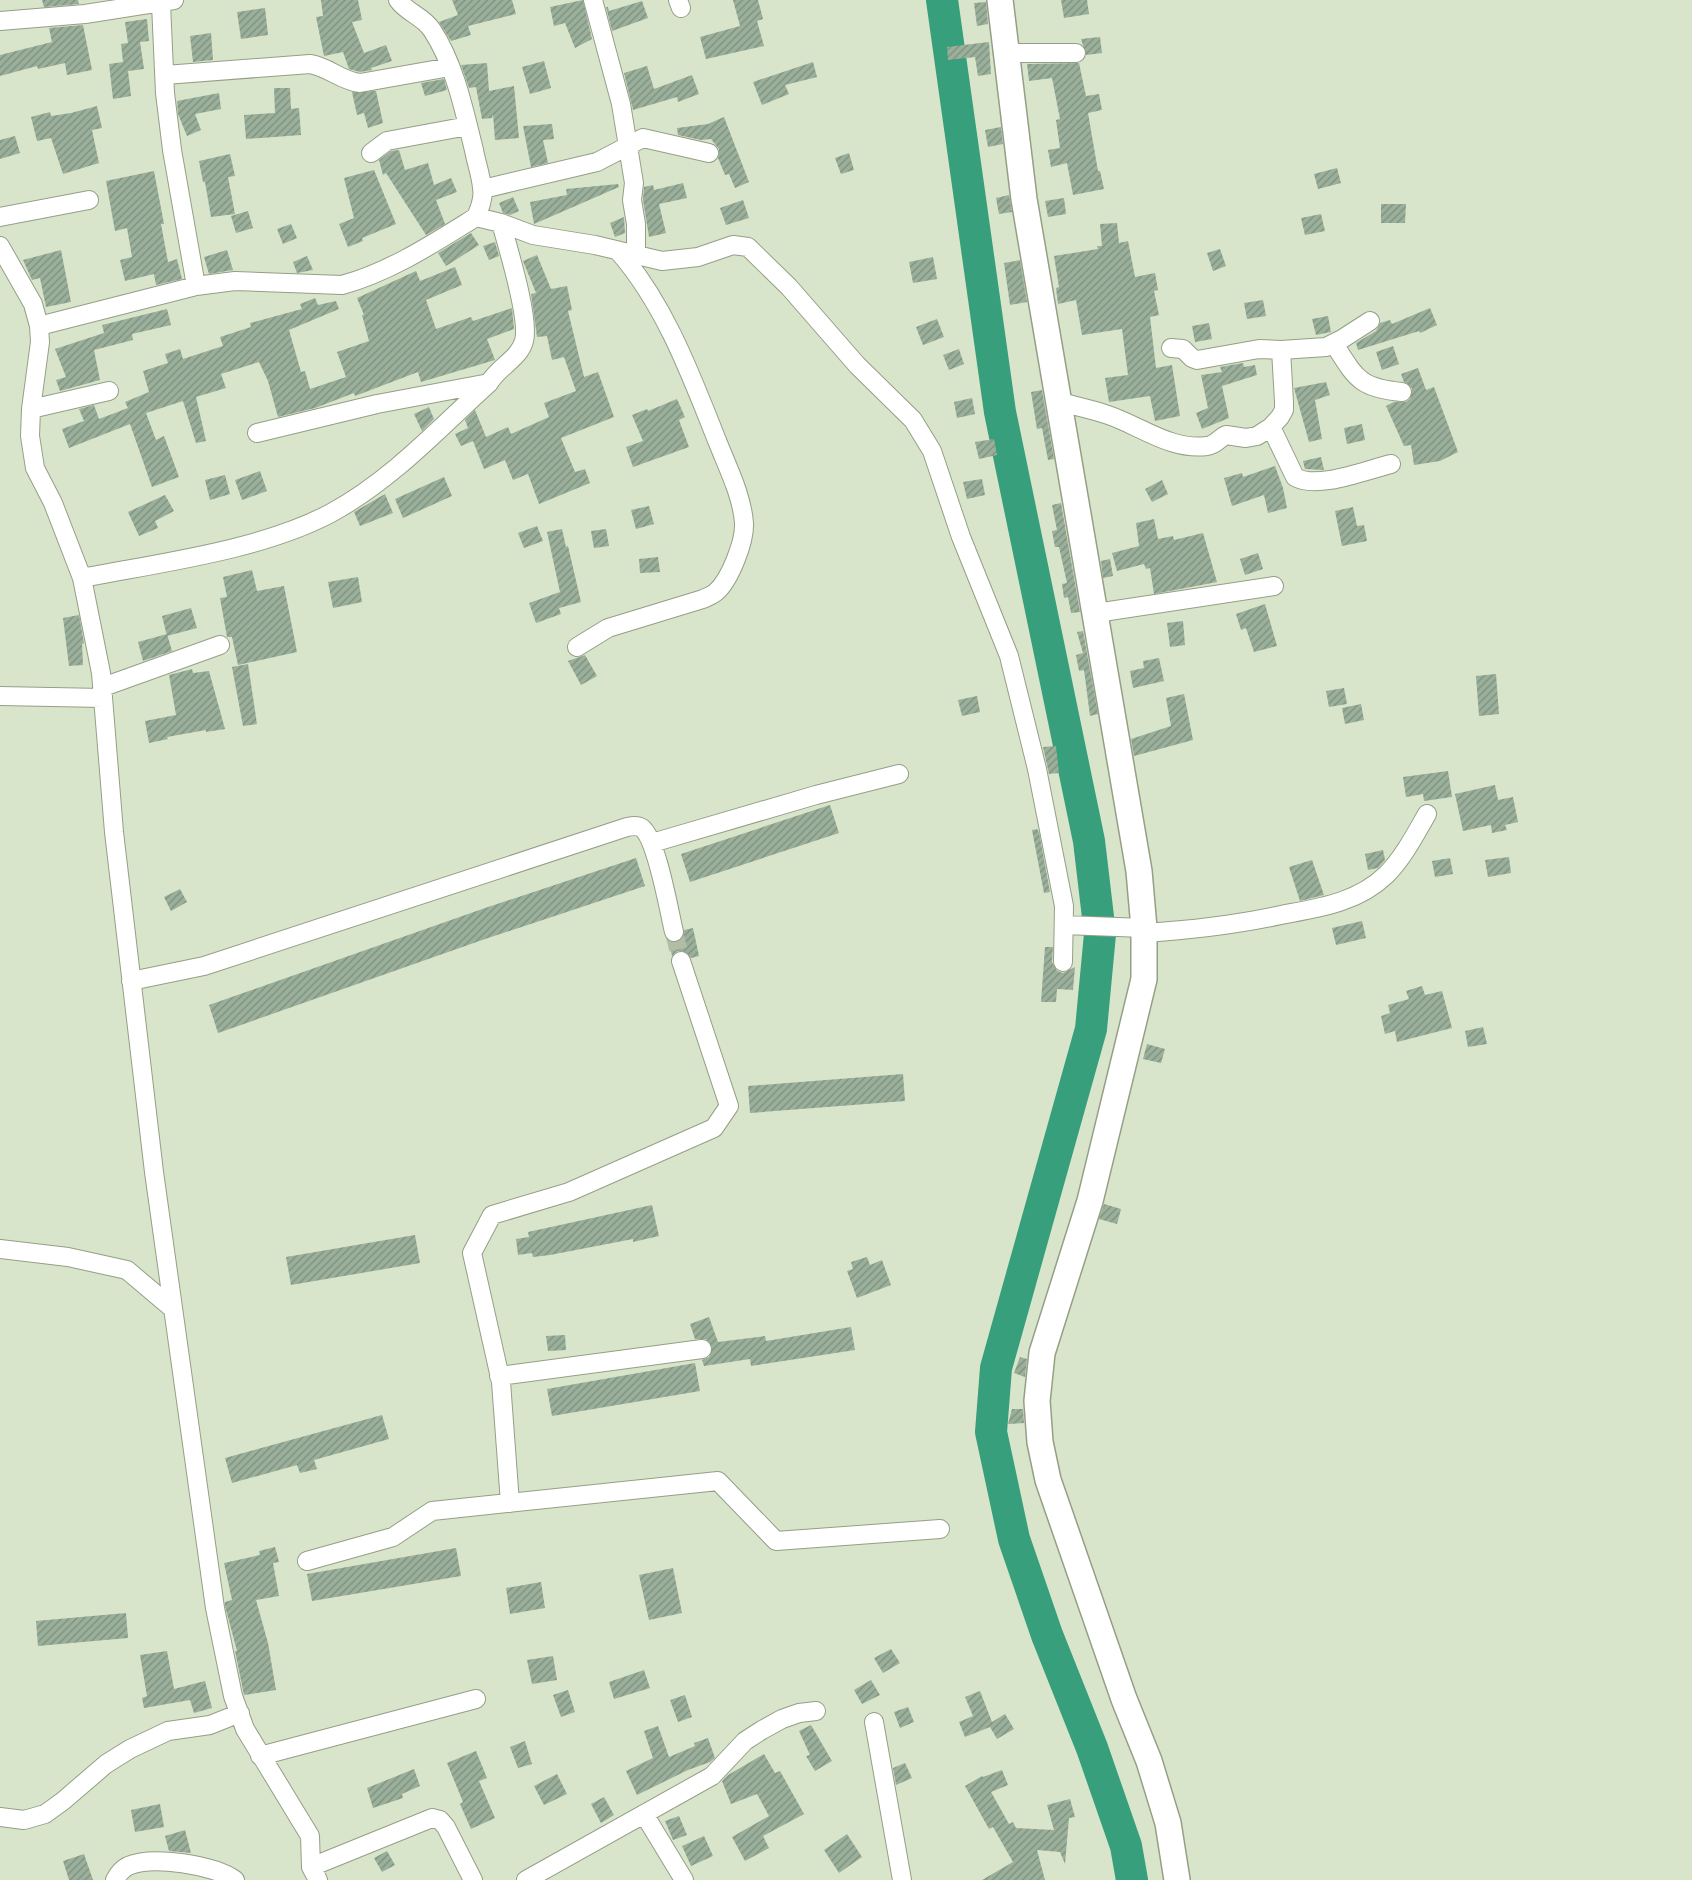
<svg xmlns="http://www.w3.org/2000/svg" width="1692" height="1880" viewBox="0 0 1692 1880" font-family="'PT Sans Narrow',sans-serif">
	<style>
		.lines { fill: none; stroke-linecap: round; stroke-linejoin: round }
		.river { stroke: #379f7b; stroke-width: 32 }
		.building { fill: url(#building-hatch) }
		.street-tunnel { stroke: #b2bda5; stroke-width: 18; stroke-dasharray: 18 9; stroke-linecap: butt }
		.street-casing { stroke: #949f86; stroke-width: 20 }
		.secondary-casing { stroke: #949f86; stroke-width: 28 }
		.street { stroke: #fff; stroke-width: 18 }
		.secondary { stroke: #fff; stroke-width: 25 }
	</style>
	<defs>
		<pattern id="building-hatch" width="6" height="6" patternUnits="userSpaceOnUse" patternTransform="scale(1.25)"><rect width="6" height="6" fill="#9ab09b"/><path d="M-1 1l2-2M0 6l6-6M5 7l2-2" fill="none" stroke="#7d8e7d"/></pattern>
	</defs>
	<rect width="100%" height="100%" fill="#d9e5ca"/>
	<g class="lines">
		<path class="river" d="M942 0 1000 412 1089 841 1100 934 1091 1029 996 1368 991 1432 1014 1539 1047 1635 1092 1748 1126 1846 1132 1880"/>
	</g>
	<path class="building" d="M42 0H78L79 4 44 7Z
		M321 0H358L362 20 352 22 364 53 386 45 392 61 371 68 372 70 360 72 349 69 343 52 324 56 316 17 323 16Z
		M452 0H512L516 14 468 26 471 35 451 41 439 22 458 15Z
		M583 0 592 39 575 48 565 23 554 26 550 7Z
		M733 0H758L763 19 757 21 764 46 706 59 700 37 740 26Z
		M1061 0H1087L1089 14 1064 18Z
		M642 1 648 18 612 31 606 7H608L609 11Z
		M986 2 988 24 977 26 974 3Z
		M265 8 268 35 241 39 237 12Z
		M147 19 149 41 140 42 144 69 128 71 131 96 113 99 109 64 123 62 121 44 128 43 125 22Z
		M83 25 92 70 67 75 65 63 38 69 37 66 0 76V55L52 42 49 28Z
		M211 33 213 60 193 62 190 36Z
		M1100 37 1102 53 1086 55 1081 39Z
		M989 42 991 74 978 76 975 57 948 60 947 47Z
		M544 61 551 88 530 94 522 67Z
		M813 62 817 77 785 85 789 94 762 105 753 82Z
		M487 63 489 91 514 86 519 138 495 140 493 114 492 118 482 119 476 87 469 88 461 65Z
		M1079 63 1086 96 1099 94 1102 110 1088 113 1098 171H1100L1104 189 1073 195 1067 163 1051 167 1048 150 1060 148 1056 120 1060 119 1052 78 1029 81 1027 64Z
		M647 66 654 89 692 75 699 94 678 102 677 97 633 110 624 73Z
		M444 79 447 90 425 96 421 83Z
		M274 88H290L291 109 299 108 301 135 246 139 244 115 275 113Z
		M376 91 383 123 368 128 364 113 357 115 352 92Z
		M219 93 221 109 195 114 201 130 187 136 178 114 177 101Z
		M97 106 102 128 92 130 99 163 63 174 51 138 37 141 31 117 50 112 51 116 71 113Z
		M724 117 749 182 735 188 729 174 725 175 718 158 719 149 711 139 701 140 678 135 677 128 708 124Z
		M552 124 554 139 543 140 548 163 531 167 523 126Z
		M1001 127 1003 144 988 147 985 130Z
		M15 136 20 153 0 159V140Z
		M399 150 405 170 428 163 434 185 451 178 457 192 436 200 445 224 426 235 386 173 383 175 379 160 391 151Z
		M849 153 854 170 841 174 835 158Z
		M230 154 235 176 228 177 235 214 211 217 205 182H203L199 161Z
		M1337 168 1341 183 1318 189 1314 174Z
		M374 170 396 224 362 238 363 241 348 247 339 224 354 218 344 178Z
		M154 171 164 224H161L168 262 177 259 182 279 156 285 154 274 125 281 120 260 132 257 127 228 115 231 106 181Z
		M683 183 687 198 659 204 666 233 649 237 643 200 644 187 653 185 654 190Z
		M618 184 619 187 534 224 530 202 567 195 566 189Z
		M1009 195 1012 212 999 214 996 198Z
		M513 197 519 211 510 215 503 213 499 203Z
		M1064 198 1066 214 1048 217 1045 201Z
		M743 200 749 218 726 225 720 208Z
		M1381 204H1406L1405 223H1381Z
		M248 211 253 228 236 233 231 216Z
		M1321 214 1325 231 1305 235 1301 218Z
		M624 217 625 233 615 237 610 223Z
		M1117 223 1119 243 1128 241 1135 277 1155 273 1158 290 1154 291 1159 315 1150 317 1156 368 1172 365 1180 416 1155 421 1150 396 1109 402 1105 378 1128 375 1122 329 1082 335 1076 300 1058 304 1056 288 1059 287 1054 256 1098 249 1097 246H1102L1100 224Z
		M291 224 297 238 283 244 277 229Z
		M471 233 479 245 446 266 438 253Z
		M495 242 499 256 489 260 483 246Z
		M1220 249 1226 266 1213 271 1207 253Z
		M61 250 71 302 46 307 40 278 32 280 23 260Z
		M227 250 233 270 209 274 204 257Z
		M537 255 551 289 567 286 572 310 568 311 584 377 598 372 614 417 561 438 575 472 585 469 590 483 539 504 528 474 513 480 505 460 484 469 473 441 461 446 455 434 468 428 465 420 475 410 486 437 508 427 511 434 549 417 544 403 576 391 564 357 552 360 547 336 537 337 531 294 536 293 523 261Z
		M307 256 313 270 297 273 293 262Z
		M933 257 937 279 913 283 909 262Z
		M1020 260 1027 302 1010 305 1004 263Z
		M455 267 462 285 426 300 436 329 471 317 473 321 512 308 514 329 487 339 495 360 421 382 418 372 355 396 354 393 315 408 278 417 268 381 259 362 221 374 226 388 196 397 206 441 196 443 183 401 146 413 156 440 164 436 179 477 152 487 130 424 69 448 62 429 84 421 79 409 94 405 99 419 128 408 125 402 149 392 143 371 168 363 165 354 180 349 183 359 223 346 220 337 251 327 250 323 302 309 300 304 315 298 318 305 336 301 339 309 289 330 301 372 305 371 310 389 346 377 337 352 369 341 362 315H364L357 298 416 271 420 281Z
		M1263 300 1266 316 1247 319 1244 303Z
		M1430 308 1437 325 1420 333 1419 331 1358 350 1356 343 1376 331 1380 323 1390 320 1392 324Z
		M167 309 171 325 132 334 133 340 94 350 100 380 60 391 56 380 66 377 55 349 104 333 102 325Z
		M1328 316 1331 332 1316 335 1312 319Z
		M937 319 944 337 923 345 916 327Z
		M1209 323 1212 339 1195 342 1192 326Z
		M1393 346 1399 364 1382 370 1376 352Z
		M959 349 964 364 949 370 943 355Z
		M1243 363 1244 367 1255 365 1257 375 1222 386 1229 418 1202 429 1196 413 1208 408 1201 375 1222 372 1220 367Z
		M1418 368 1426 390 1434 387 1458 452 1440 461 1414 465 1411 445 1404 446 1386 406 1394 402H1406L1410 399 1412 388 1404 382 1401 374Z
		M1326 382 1330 395 1315 400 1322 439 1309 442 1294 388Z
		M1042 390 1054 459 1048 460 1042 428 1037 429 1031 392Z
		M972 398 975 414 957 418 954 402Z
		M677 399 685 417 679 420 689 447 633 467 626 447 643 441 632 415 647 409 648 411Z
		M429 407 434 419 422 431 414 414Z
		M1362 424 1365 440 1347 444 1344 428Z
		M994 439 997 455 979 459 975 442Z
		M1321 457 1324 470 1305 469 1303 461Z
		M1275 466 1283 488 1287 508 1268 513 1264 495 1232 506 1224 478 1242 473 1243 477Z
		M260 471 267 491 242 500 235 480Z
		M225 475 230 494 210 500 205 480Z
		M444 477 452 496 403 518 395 499Z
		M982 479 985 495 967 499 963 482Z
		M1162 480 1168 494 1152 502 1145 489Z
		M385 494 393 513 360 526 354 512Z
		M165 495 174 511 155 521 158 528 139 536 128 512Z
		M1061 503 1080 612 1071 613 1068 597 1064 598 1062 584 1067 583 1059 547H1055L1052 531 1057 530 1052 505Z
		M649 506 654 524 636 529 631 510Z
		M1353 507 1357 526 1364 525 1367 541 1342 546 1335 511Z
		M1154 519 1158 539 1173 536 1174 540 1203 533 1217 582 1154 594 1150 568 1146 569 1144 564 1117 571 1112 553 1139 546 1136 523Z
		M537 526 543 541 524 548 518 533Z
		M562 529 566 547 568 546 581 602 559 608 561 614 536 623 529 603 560 592 547 532Z
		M606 529 609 546 594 548 591 531Z
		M1258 553 1263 569 1245 575 1240 559Z
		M658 557 660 572 640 573 639 559Z
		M1110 559 1113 576 1103 578 1101 561Z
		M252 570 257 591 284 586 297 652 238 665 232 637H227L220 598 227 597 223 577Z
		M358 577 362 602 333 608 328 582Z
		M1265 604 1277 646 1254 652 1246 628 1241 630 1236 614Z
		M191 608 197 628 167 636 162 616Z
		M79 615 84 643 82 644 83 665 69 666 63 618Z
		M1183 621 1185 645 1170 647 1167 623Z
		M1083 631 1098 714 1090 716 1084 670 1079 671 1076 655 1083 653 1077 632Z
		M167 634 172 651 143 661 138 642Z
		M585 655 597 676 581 685 568 661Z
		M1159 658 1164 681 1133 688 1130 671 1144 668 1143 661Z
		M248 664 257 724 243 726 232 667Z
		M192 669 193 673 209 671 225 729 206 732V730L167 737 168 739 149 743 145 721 176 715 169 675Z
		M1496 674 1499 714 1479 716 1476 676Z
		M1344 688 1347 704 1329 707 1326 691Z
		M1184 694 1193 740 1134 756 1131 739 1171 726 1166 698Z
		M977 696 980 712 962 716 958 700Z
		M1361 704 1364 720 1345 724 1342 708Z
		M1056 746 1059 773 1049 774 1043 747Z
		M1448 771 1452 797 1424 801 1423 794 1406 797 1403 777Z
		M1495 785 1498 800 1513 797 1518 822 1505 825 1507 830 1492 833 1491 825 1463 831 1455 794Z
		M830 805 839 833 690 882 681 854Z
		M1037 829 1039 832 1050 892 1044 893 1032 830Z
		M1383 850 1385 860 1378 868 1368 870 1365 854Z
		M1509 857 1511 873 1488 877 1485 860Z
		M636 858 645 886 488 938 218 1033 209 1005 488 907Z
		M1450 858 1453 874 1435 877 1432 861Z
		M1312 860 1324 895 1300 901 1289 867Z
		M180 889 187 902 171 911 164 897Z
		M1362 921 1366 938 1336 945 1332 928Z
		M693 928 699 956 691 958 683 951H677L672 956 669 941 676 942 681 940 684 930Z
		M1045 947H1053L1052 962 1057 971 1063 973 1075 967 1073 990 1057 989 1056 1002H1041Z
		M1422 986 1425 995 1442 991 1452 1028 1397 1042 1395 1031 1385 1034 1381 1016 1390 1013 1388 1005 1409 999 1406 991Z
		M1483 1027 1487 1044 1468 1047 1465 1031Z
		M1147 1044 1165 1049 1161 1063 1143 1059Z
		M903 1074 905 1101 750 1113 748 1086Z
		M1104 1204 1121 1209 1117 1224 1099 1219Z
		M652 1205 659 1236 633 1242V1239L550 1255 533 1257 532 1253 518 1255 516 1239 529 1237 528 1232Z
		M415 1235 420 1263 291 1285 286 1257Z
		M867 1257 870 1265 882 1260 891 1285 857 1298 847 1271 853 1269 851 1262Z
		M709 1317 718 1342 765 1336 766 1341 851 1327 855 1350 751 1366 750 1359 704 1366 702 1360 709 1357 712 1347 706 1339H695L690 1324Z
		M565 1335 566 1350 548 1351 546 1336Z
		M1020 1357 1027 1359 1025 1377 1014 1373Z
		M695 1363 700 1391 552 1416 547 1389Z
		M1012 1409H1023L1024 1423 1008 1424Z
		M382 1415 389 1439 314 1460 317 1469 300 1473 297 1465 232 1483 225 1458Z
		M275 1547 279 1562 273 1563 279 1596 256 1600 268 1643 276 1690 244 1695 235 1651H237L225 1606V1602L232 1600 224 1563 260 1555 259 1551Z
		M456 1548 461 1576 312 1601 307 1574Z
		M673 1568 682 1613 649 1620 639 1575Z
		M541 1582 545 1608 510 1614 506 1588Z
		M126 1613 128 1638 38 1646 36 1621Z
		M891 1649 900 1663 883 1673 874 1658Z
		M167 1651 174 1689 205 1681 212 1708 194 1713 190 1700 144 1708 142 1698 147 1696 140 1655Z
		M553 1656 557 1680 532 1684 527 1660Z
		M644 1670 650 1688 614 1699 609 1682Z
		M871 1680 880 1695 862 1704 854 1690Z
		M568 1690 575 1712 561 1717 553 1695Z
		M980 1691 992 1722 1005 1714 1014 1729 997 1739 990 1727 965 1737 959 1722 973 1716 965 1697Z
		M685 1695 692 1717 678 1722 670 1700Z
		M908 1707 914 1722 900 1728 894 1712Z
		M811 1725 832 1761 815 1771 806 1756 810 1755 799 1731Z
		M658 1726 669 1757 695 1746 694 1743 708 1738 715 1758 710 1762 688 1770 637 1795 626 1771 653 1758 644 1731Z
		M525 1741 532 1764 518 1768 510 1747Z
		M476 1751 487 1778 479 1781 495 1818 471 1829 460 1804 463 1802 447 1763Z
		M764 1754 775 1773 780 1771 804 1814 763 1836 769 1848 745 1861 732 1837 769 1816 757 1794 731 1804 722 1781 728 1775Z
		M905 1763 912 1778 896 1785 893 1768Z
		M414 1769 420 1786 402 1794 403 1798 373 1808 367 1788Z
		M1002 1770 1008 1785 991 1792 1009 1824 1013 1822 1016 1828 1054 1830 1047 1805 1070 1799 1075 1817 1069 1818 1065 1864 1060 1852 1037 1850 1045 1880H982L1013 1862 993 1827 989 1829 965 1786 982 1776 983 1777Z
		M557 1774 567 1794 544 1805 534 1786Z
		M604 1797 614 1815 601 1823 591 1804Z
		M160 1804 164 1827 135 1832 131 1810Z
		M679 1816 687 1835 673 1840 665 1821Z
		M185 1830 191 1853 169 1851 165 1836Z
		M847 1834 862 1857 839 1873 824 1850Z
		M704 1836 713 1856 691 1866 682 1846Z
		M387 1851 395 1865 382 1872 374 1858Z
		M84 1854 93 1880H69L63 1861Z"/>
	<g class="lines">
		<path class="street-tunnel" d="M674 932 681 961"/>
		<defs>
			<path id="street" d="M398 0C407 13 423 16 432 30 455 65 464 110 474 150 476 162 481 175 482 188 484 198 480 208 476 217
				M593 0 621 104 634 183 632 200 636 224V256
				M678 0 681 8
				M161 4 165 93 172 150 196 286
				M0 21 85 14 174 0
				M1008 53H1076
				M165 75 310 64C329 67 341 81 360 83L450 67
				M371 153 387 141 468 126
				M483 189 597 162 643 138 709 153
				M0 217 89 200
				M0 246 33 304 39 326
				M1334 344C1356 378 1359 388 1402 392
				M1171 348 1183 349 1192 358 1197 360 1259 349 1281 350 1326 347 1342 339 1370 321
				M1060 402C1075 406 1090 409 1105 414 1138 424 1170 451 1207 446 1216 445 1219 438 1226 435L1246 438 1257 436 1271 427 1280 417 1284 410V402L1281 350
				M31 409 109 391
				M1271 427 1295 477C1317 490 1366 470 1391 464
				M257 433 377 404 489 383
				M82 578C159 563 262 550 331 513 392 480 439 428 489 383 498 367 519 359 524 341 530 319 508 248 501 223
				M1096 613 1274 586
				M577 647 608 628 703 599C707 597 713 595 716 592 730 580 745 541 744 523 742 496 728 468 718 443 692 378 666 306 619 252
				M103 687 220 645
				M0 696 103 698
				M652 843 816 795 899 774
				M1064 925 1144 928
				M1144 933C1191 930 1235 925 1281 915 1318 908 1357 903 1386 875 1403 858 1415 835 1427 814
				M131 981 204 966 627 827C632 826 637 825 642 828 657 840 669 911 674 932
				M0 1249 68 1257 127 1270 172 1308
				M499 1376 702 1349
				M510 1503 501 1382 472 1253 492 1215 569 1192 714 1128 729 1106 681 961
				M307 1561 393 1537 432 1511 718 1481 776 1541 940 1529
				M874 1722 902 1880
				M260 1756 476 1699
				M644 1814 684 1880
				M0 1817 24 1820 45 1814 63 1801 106 1764 130 1749 168 1731 210 1725 240 1713
				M311 1867 432 1818 440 1820 446 1827 473 1880
				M115 1880C118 1874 122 1869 128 1866 152 1855 214 1865 235 1880
				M318 1880 311 1867 310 1836 245 1729 233 1696 215 1608 154 1172 114 832 101 673 82 578 53 503 35 468 30 436 31 409 40 342 39 326 196 286 235 281 342 285C390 272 434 243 476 217L501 223 533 235 595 245 662 261 698 257 733 245 748 247 789 287 857 365 913 420 932 451 961 537 1009 656 1037 769 1064 906 1063 962
				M526 1880 712 1776 745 1741 762 1730 782 1719 799 1713 816 1711"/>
			<path id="secondary" d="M1000 0 1024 199 1139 871 1144 928V979L1090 1201 1042 1353 1037 1401 1040 1442 1048 1480 1124 1699 1149 1761 1168 1823 1177 1880"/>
		</defs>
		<use href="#street" class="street-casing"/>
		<use href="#secondary" class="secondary-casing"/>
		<use href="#street" class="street"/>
		<use href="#secondary" class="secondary"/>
	</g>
</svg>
